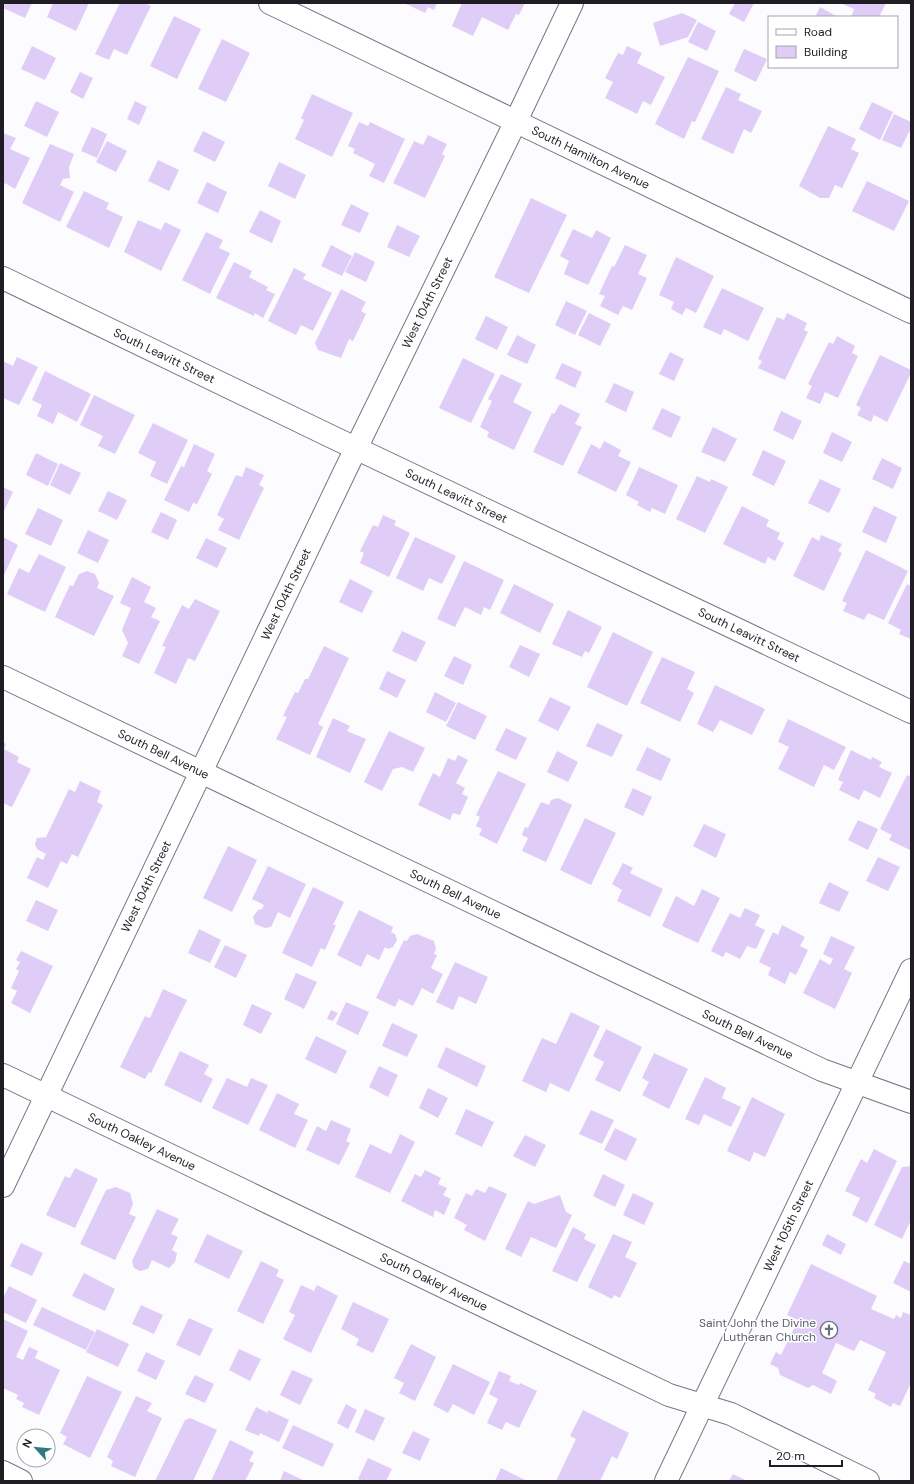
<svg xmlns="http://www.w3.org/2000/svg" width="914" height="1484" viewBox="0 0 914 1484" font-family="'DM Sans',sans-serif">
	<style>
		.building { fill: #dfcdf8 }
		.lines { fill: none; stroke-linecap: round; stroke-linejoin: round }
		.minor-casing { stroke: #7b7484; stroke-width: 24 }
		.minor { stroke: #fff; stroke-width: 22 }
		.labels { text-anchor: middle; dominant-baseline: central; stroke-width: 3; stroke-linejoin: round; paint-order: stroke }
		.street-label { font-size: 12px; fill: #1f1c23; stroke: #fff }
		.worship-label { font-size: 12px; fill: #5b616d; stroke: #fff; text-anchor: end }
	</style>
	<rect width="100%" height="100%" fill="#fcfbfe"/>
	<path class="building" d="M5 3H32L25 18 3 8Z
		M53 3H89L76 31 47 17Z
		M120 3H145L151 6 127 55 114 49 109 60 95 54Z
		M404 3H437L434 10 428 7 425 13Z
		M462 3H525L519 15 516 14 508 30 482 17 473 36 452 26Z
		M735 3H754L744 22 729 14Z
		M840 3H886L879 17H851L854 9Z
		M820 7 838 17H815Z
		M682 13 697 20 688 37 660 46 653 23Z
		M174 16 201 29 177 79 150 66Z
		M698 22 716 31 707 51 688 42Z
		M222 39 250 53 226 102 198 89Z
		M32 46 56 58 45 80 21 69Z
		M627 46 642 53 637 63 665 77 651 105 643 101 637 114 605 98 613 82 605 78 618 53 623 55Z
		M744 49 767 59 756 82 734 71Z
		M688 57 719 71 695 122 692 121 684 139 655 124Z
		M80 72 93 78 83 99 70 92Z
		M726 87 741 94 738 100 762 111 751 133 744 129 733 154 701 139Z
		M312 94 353 113 332 157 295 139 304 120 301 118Z
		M36 101 59 112 47 137 24 126Z
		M135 101 147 107 139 125 127 119Z
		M872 102 893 112 880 140 859 129Z
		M894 114 911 122V128L901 148 882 140Z
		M359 122 368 126 370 122 405 139 384 183 369 176 375 164 353 153 355 149 348 146Z
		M828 126 856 139 851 149 859 153 842 188 835 185 829 198H820L799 186Z
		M92 127 107 134 97 158 81 151Z
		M203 131 225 142 215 162 193 151Z
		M3 133 16 138 10 149 30 158 15 189 5 183 3 187Z
		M428 135 447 144 442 154 445 156 425 198 393 183 414 141 423 145Z
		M107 141 127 151 116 172 96 162Z
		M50 144 74 154 69 167 70 178 63 179 60 185 74 192 60 222 22 203Z
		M158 160 179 170 169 191 148 181Z
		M279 162 306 175 295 199 268 186Z
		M867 181 909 201 894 231 852 211Z
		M207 182 227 192 218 213 197 203Z
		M84 191 109 203 106 209 123 217 109 248 66 227Z
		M531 198 567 215 529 293 494 277Z
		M351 204 369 213 360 233 341 225Z
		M260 210 281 221 272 243 249 232Z
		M138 220 161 230 165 222 181 230 161 271 124 252Z
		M397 225 420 236 409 257 387 247Z
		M573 229 592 238 596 230 611 238 588 285 564 274 569 261 560 256Z
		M206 232 223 240 219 248 230 253 210 294 182 280Z
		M331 245 352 256 342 276 321 266Z
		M625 245 647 255 638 274 647 278 632 310 623 306 618 315 600 306 605 296 599 294 612 266 614 267Z
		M355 252 375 262 366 282 345 272Z
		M676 257 714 276 696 313 686 308 682 315 671 309 674 302 659 295Z
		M234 262 252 271 249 277 268 287 266 290 275 294 263 318 255 313 254 316 216 298Z
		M294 268 306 274 303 279 332 293 313 331 301 325 296 335 268 321Z
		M722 288 764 308 748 341 724 329 721 335 703 327Z
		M341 289 366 302 361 311 366 314 353 341 349 339 341 358 318 350 315 343Z
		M566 301 587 311 575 335 555 325Z
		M589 313 611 324 600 346 578 335Z
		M787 313 807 323 804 330 808 332 785 380 758 368 762 361 758 359 777 317 784 320Z
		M486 316 508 327 497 350 475 339Z
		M517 335 536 345 527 364 507 355Z
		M837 336 855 346 852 353 858 356 838 398 825 392 820 404 806 398 812 386 808 384 829 342 833 344Z
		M670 352 684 359 674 381 659 374Z
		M880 355 911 370V373L887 422 874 415 871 422 857 415 861 408 856 405Z
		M17 357 38 367 19 405 3 398V361L13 366Z
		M463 358 495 374 471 423 439 408Z
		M562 363 582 372 575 388 555 378Z
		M45 371 91 394 77 422 58 412 53 424 37 416 42 405 32 400Z
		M501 374 522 384 513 402 532 412 514 450 487 437 489 432 480 427 492 401 488 399Z
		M614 383 634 392 626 412 605 402Z
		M94 395 135 415 115 454 98 446 103 436 80 425Z
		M560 404 580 414 575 424 582 427 563 466 533 452 552 413 554 414Z
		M662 408 681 417 671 438 652 429Z
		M781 411 802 421 793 440 773 430Z
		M153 423 188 440 167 484 150 476 156 462 138 453Z
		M713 427 737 439 725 462 701 452Z
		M832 432 852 442 842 462 823 453Z
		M604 441 621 450 618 456 631 462 616 492 577 473 591 444 600 449Z
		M194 444 215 454 207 471 212 474 197 504 193 503 189 512 164 500 181 466 184 467Z
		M763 450 786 461 774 486 752 475Z
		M36 453 58 464 48 486 26 475Z
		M882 458 902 468 893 489 872 479Z
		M60 463 81 473 70 495 50 485Z
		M246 467 264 475 259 485 264 488 239 540 218 530 224 519 217 515 236 475 242 477Z
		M639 467 678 485 665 514 652 508 650 512 637 505 639 502 626 495Z
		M697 476 710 482 711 479 728 487 705 533 676 519Z
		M820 479 841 489 829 513 808 503Z
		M3 487 13 492 3 513Z
		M108 491 127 500 117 520 98 511Z
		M742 506 769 520 766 526 780 533 777 539 784 543 775 561 768 557 765 564 723 544Z
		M874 506 897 517 886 543 862 532Z
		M38 508 63 520 51 546 25 534Z
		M161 512 177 520 168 540 151 532Z
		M383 515 396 521 394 525 410 533 389 577 360 563 364 553 360 551 373 525 378 527Z
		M88 530 109 540 98 563 77 553Z
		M821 535 842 544 838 551 842 553 824 591 793 576 812 537 819 541Z
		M3 537 18 545 3 577Z
		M415 537 456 556 442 584 429 578 423 591 396 578Z
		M206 538 227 548 217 568 196 558Z
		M866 550 908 571 884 620 868 613 864 620 843 611 847 603 842 601Z
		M39 554 66 567 45 612 7 594 19 568 29 573Z
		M464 561 504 580 490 610 484 607 481 615 465 607 455 627 437 619Z
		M87 571 95 574 99 583 97 588 114 596 94 636 55 617 70 585 73 586 79 574Z
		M132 577 151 587 144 602 156 608 151 617 160 621 139 664 122 656 128 643 122 630 131 608 120 603Z
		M350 579 373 591 362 613 339 602Z
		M514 584 554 604 540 633 500 613Z
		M907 584 911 586V639L899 634 901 630 888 623Z
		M195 599 220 611 195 661 188 658 176 684 154 673 166 647 162 646 182 605 189 609Z
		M568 610 602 627 589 653 585 651 582 657 552 644Z
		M402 631 426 642 416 662 392 651Z
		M613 632 653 652 627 706 587 687Z
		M520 645 540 654 529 677 509 667Z
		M324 646 349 658 318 724 323 727 310 755 276 739 287 717 283 716 295 692 298 693 305 679H308Z
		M454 656 472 665 463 685 444 676Z
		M662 657 695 672 687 689 694 693 680 722 640 703Z
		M387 671 406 680 397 698 379 689Z
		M715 685 765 709 752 735 720 720 713 732 697 724Z
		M435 692 456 703 446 722 426 712Z
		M550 697 571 707 558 731 538 721Z
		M458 702 487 716 475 740 446 726Z
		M333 718 350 726 347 731 366 739 350 773 316 757Z
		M788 719 846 747 834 770 824 765 814 787 778 769 789 747 778 742Z
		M597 723 623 735 612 757 586 746Z
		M506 728 527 738 516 760 495 750Z
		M389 731 425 748 413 772 402 767 393 769 382 791 364 782Z
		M3 742 6 744 4 749 19 757 17 762 31 769 12 807 3 803Z
		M647 747 671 759 661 781 636 770Z
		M851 750 871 760 872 757 882 762 879 767 892 773 880 798 864 790 859 800 839 790 843 782 838 780Z
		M557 751 578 762 568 782 547 772Z
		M458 755 468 760 456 783 465 788 462 794 468 797 460 815 453 813 450 820 418 805 433 773 440 777 448 758 455 761Z
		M498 771 526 784 497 844 479 835 482 829 476 826 480 817 476 815Z
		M907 775 911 777 910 850 889 840 892 835 880 829Z
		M80 781 101 791 97 802 103 805 78 857 72 854 67 864 61 861 48 888 27 878 37 857 43 860 46 854 37 849 35 844 37 838 46 837 69 789 75 792Z
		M633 788 652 797 643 816 624 807Z
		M558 798 572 805 546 862 522 851 528 838 522 835 525 827 528 828 541 802 549 805 551 800Z
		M585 818 616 833 591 885 560 870Z
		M858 820 878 829 868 850 848 840Z
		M704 824 726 834 716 858 693 846Z
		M228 846 257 860 232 912 203 898Z
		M878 857 900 867 888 891 866 881Z
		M623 863 633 868 630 873 663 889 650 917 617 901 622 890 612 884Z
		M268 866 306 884 290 918 278 912 271 927 265 928 255 924 253 917 258 910 262 909 264 905 252 899Z
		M829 882 849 892 839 912 819 903Z
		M313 887 344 902 333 925H336L325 950 321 948 312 967 282 953Z
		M702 889 720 898 698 943 662 926 676 896 694 906Z
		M36 900 58 910 48 931 26 921Z
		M745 908 760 915 755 925 765 930 756 949 747 946 740 959 726 952 723 957 711 951 730 913 740 918Z
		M359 910 393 927 391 932 395 934 397 940 393 947 388 949 385 947 379 960 367 954 361 967 337 955Z
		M782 925 805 937 800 946 808 950 796 975 790 972 785 984 768 975 771 968 759 962 773 932 778 935Z
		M199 929 221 940 210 963 188 953Z
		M417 934 434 941 436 949 434 954 437 955 431 968 443 974 433 994 422 988 413 1006 399 999 395 1007 376 998 404 940 407 941 410 936Z
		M831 936 855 947 844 969 852 973 835 1009 803 993 820 959 830 965 833 959 823 954Z
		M225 945 247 955 236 978 214 967Z
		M21 951 53 966 30 1013 11 1003 17 991 11 988 19 971 16 969 20 962 16 960Z
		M455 962 488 977 476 1004 459 996 453 1010 436 1002Z
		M296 973 317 982 304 1009 284 999Z
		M163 989 187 1000 151 1073 149 1072 145 1079 120 1067 145 1016 150 1018Z
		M346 1002 369 1012 358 1035 336 1024Z
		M252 1004 272 1013 261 1034 243 1025Z
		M331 1010 338 1013 333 1021 327 1019Z
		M571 1012 600 1026 569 1092 550 1083 546 1092 522 1081 542 1038 556 1044Z
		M392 1023 418 1035 407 1057 382 1046Z
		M606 1029 642 1047 620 1092 595 1080 604 1062 593 1056Z
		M316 1036 347 1051 336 1074 305 1059Z
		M446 1047 486 1066 477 1087 437 1067Z
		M180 1051 209 1065 204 1074 213 1079 201 1103 164 1085Z
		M654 1053 688 1069 669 1109 642 1095 649 1082 642 1078Z
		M379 1066 398 1075 388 1097 369 1087Z
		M705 1077 726 1088 722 1098 741 1107 731 1127 704 1114 699 1125 685 1119Z
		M227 1078 247 1087 251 1078 268 1085 248 1125 212 1108Z
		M428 1088 448 1098 438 1118 419 1108Z
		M277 1093 299 1104 294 1114 308 1120 295 1148 259 1130Z
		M752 1097 785 1114 765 1157 754 1152 750 1162 727 1151Z
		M466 1109 494 1122 482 1147 455 1134Z
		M591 1110 614 1120 602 1144 579 1134Z
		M331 1120 351 1129 346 1141 350 1143 339 1165 306 1150 317 1126 326 1131Z
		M615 1128 637 1139 626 1161 604 1150Z
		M400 1134 415 1142 390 1193 355 1177 370 1144 391 1154Z
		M525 1135 546 1145 535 1167 513 1156Z
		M874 1149 897 1161 867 1223 852 1215 860 1198 845 1191 861 1159 867 1163Z
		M911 1166V1220L902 1239 874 1225 902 1167Z
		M75 1168 98 1179 75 1228 46 1215 65 1176 70 1178Z
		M425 1170 441 1178 438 1184 447 1188 443 1195 451 1199 444 1215 435 1210 433 1217 401 1201 415 1174 421 1177Z
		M603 1174 625 1185 615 1207 593 1196Z
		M489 1186 507 1194 485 1241 464 1230 467 1225 454 1218 466 1193 472 1196 476 1189 485 1193Z
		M116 1187 130 1193 133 1204 129 1214 136 1217 115 1260 80 1244 106 1190Z
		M633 1193 654 1203 644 1225 623 1215Z
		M560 1195 566 1212 572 1215 556 1248 531 1237 521 1257 505 1249 528 1201 534 1204Z
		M157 1209 179 1219 171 1234 178 1237 172 1250 177 1253 175 1262 169 1268 152 1260 148 1269 140 1271 134 1268 132 1261Z
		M573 1227 586 1234 584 1239 596 1245 577 1282 552 1271Z
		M207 1234 243 1251 229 1279 194 1262Z
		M613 1234 632 1242 625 1257 637 1263 620 1298 614 1295 612 1299 588 1287Z
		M827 1234 846 1244 841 1255 822 1245Z
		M21 1243 43 1253 32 1276 10 1266Z
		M261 1261 279 1270 276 1276 284 1280 263 1324 237 1311Z
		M904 1261 911 1264V1292L893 1283Z
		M811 1264 877 1296 871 1309 894 1319 896 1315 901 1318 903 1312 911 1315V1383L900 1406 893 1403 891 1407 874 1398 876 1394 868 1390 886 1352 860 1340 854 1351 836 1343 822 1373 837 1381 831 1394 813 1385 808 1388 780 1375 778 1368 770 1364 776 1352 781 1355 798 1320 787 1315Z
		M84 1273 115 1289 105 1311 72 1296Z
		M301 1285 314 1291 317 1285 338 1296 311 1353 283 1339 295 1315 289 1312Z
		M9 1286 37 1300 26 1323 3 1312V1298Z
		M353 1302 389 1319 373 1353 356 1345 359 1339 341 1329Z
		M141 1305 163 1315 154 1334 132 1324Z
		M42 1307 95 1332 86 1350 33 1325Z
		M189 1318 213 1329 200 1356 176 1345Z
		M3 1319 28 1331 16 1357 23 1360 29 1347 38 1351 35 1358 60 1370 39 1415 22 1407 24 1403 16 1399 18 1395 3 1388Z
		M97 1329 129 1344 118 1367 86 1352Z
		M411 1344 436 1357 415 1401 399 1393 404 1383 394 1378Z
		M239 1349 261 1359 250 1381 229 1370Z
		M146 1352 165 1361 156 1380 137 1371Z
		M453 1364 490 1382 474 1415 453 1404 448 1413 433 1405Z
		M292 1370 313 1379 300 1405 280 1395Z
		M499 1371 511 1376 509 1381 519 1385 520 1383 537 1391 519 1428 506 1422 502 1430 487 1423 498 1399 489 1394Z
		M195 1375 214 1384 205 1403 185 1394Z
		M87 1376 122 1392 90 1458 63 1444 67 1437 60 1433Z
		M136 1396 152 1403 147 1411 162 1418 135 1477 111 1466 113 1461 107 1457Z
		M346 1404 357 1410 348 1429 337 1423Z
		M256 1407 268 1413V1410L289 1420 279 1442 260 1433 259 1436 245 1430Z
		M365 1409 385 1418 374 1441 355 1432Z
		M583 1410 629 1433 617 1459 612 1456 600 1481H556L576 1439 570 1436Z
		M190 1418 217 1430 193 1481H155L185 1420Z
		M293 1425 334 1444 323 1467 282 1448Z
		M413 1431 430 1439 420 1461 402 1453Z
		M230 1440 254 1452 249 1461 254 1463 245 1481H211Z
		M368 1458 392 1469 386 1481H361L358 1479Z
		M501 1468 527 1481H495Z
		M284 1471 305 1481H280Z
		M733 1474 747 1481H729Z"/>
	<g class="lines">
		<defs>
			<g id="minor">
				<path id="s1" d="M270 3 911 312"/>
				<path id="s2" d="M3 278 328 435 911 712"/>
				<path id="s3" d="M3 677 822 1070 911 1102"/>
				<path id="s4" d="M3 1075 669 1395 731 1414 868 1481"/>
				<path id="s5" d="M3 1186 344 473 516 121 572 3"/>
				<path d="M3 1472 21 1481"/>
				<path id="s6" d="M666 1481 911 970"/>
			</g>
		</defs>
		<use href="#minor" class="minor-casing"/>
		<use href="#minor" class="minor"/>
	</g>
	<defs>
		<symbol id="church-ring" viewBox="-11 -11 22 22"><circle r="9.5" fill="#fff" stroke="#6b7280" stroke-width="1.5"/><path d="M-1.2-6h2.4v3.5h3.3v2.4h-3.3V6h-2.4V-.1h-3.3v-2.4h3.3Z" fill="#6b7280"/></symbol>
	</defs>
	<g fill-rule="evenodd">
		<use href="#church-ring" x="819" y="1320" width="20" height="20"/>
	</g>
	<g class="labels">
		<g class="street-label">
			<text stroke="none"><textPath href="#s1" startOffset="356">South Hamilton Avenue</textPath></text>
			<text stroke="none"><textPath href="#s5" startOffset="980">West 104th Street</textPath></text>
			<text stroke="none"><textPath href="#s2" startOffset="179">South Leavitt Street</textPath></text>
			<text stroke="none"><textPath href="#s2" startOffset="503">South Leavitt Street</textPath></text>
			<text stroke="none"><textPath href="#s5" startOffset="656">West 104th Street</textPath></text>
			<text stroke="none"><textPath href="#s2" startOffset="827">South Leavitt Street</textPath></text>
			<text stroke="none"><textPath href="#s3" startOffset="178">South Bell Avenue</textPath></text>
			<text stroke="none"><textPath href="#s5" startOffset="332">West 104th Street</textPath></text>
			<text stroke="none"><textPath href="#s3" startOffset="502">South Bell Avenue</textPath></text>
			<text stroke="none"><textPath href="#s3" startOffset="826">South Bell Avenue</textPath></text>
			<text stroke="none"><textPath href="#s4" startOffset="154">South Oakley Avenue</textPath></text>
			<text stroke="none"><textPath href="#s6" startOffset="283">West 105th Street</textPath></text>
			<text stroke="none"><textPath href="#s4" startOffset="478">South Oakley Avenue</textPath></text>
		</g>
		<g class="worship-label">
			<text x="816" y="1323">Saint John the Divine<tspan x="816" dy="14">Lutheran Church</tspan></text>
		</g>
	</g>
	<rect width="914" height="1484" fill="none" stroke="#1f1c23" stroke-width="8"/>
	<rect x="768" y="16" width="130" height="52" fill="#ffffff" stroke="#a5a4a7"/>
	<rect x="776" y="29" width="20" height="6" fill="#ffffff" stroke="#a5a4a7"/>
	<text x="804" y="36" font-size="12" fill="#1f1c23">Road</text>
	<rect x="776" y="46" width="20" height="12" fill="#dfcdf8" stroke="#a5a4a7"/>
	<text x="804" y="56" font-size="12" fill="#1f1c23">Building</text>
	<g transform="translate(36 1448) rotate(297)"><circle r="19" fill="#ffffff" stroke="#a5a4a7"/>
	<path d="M0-3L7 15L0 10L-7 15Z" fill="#317a7f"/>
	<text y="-6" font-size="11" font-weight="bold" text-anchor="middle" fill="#1f1c23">N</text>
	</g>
	<path d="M770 1460v6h72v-6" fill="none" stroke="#1f1c23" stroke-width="2"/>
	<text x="776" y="1460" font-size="12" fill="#1f1c23" stroke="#ffffff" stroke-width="3" paint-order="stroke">20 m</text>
</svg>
